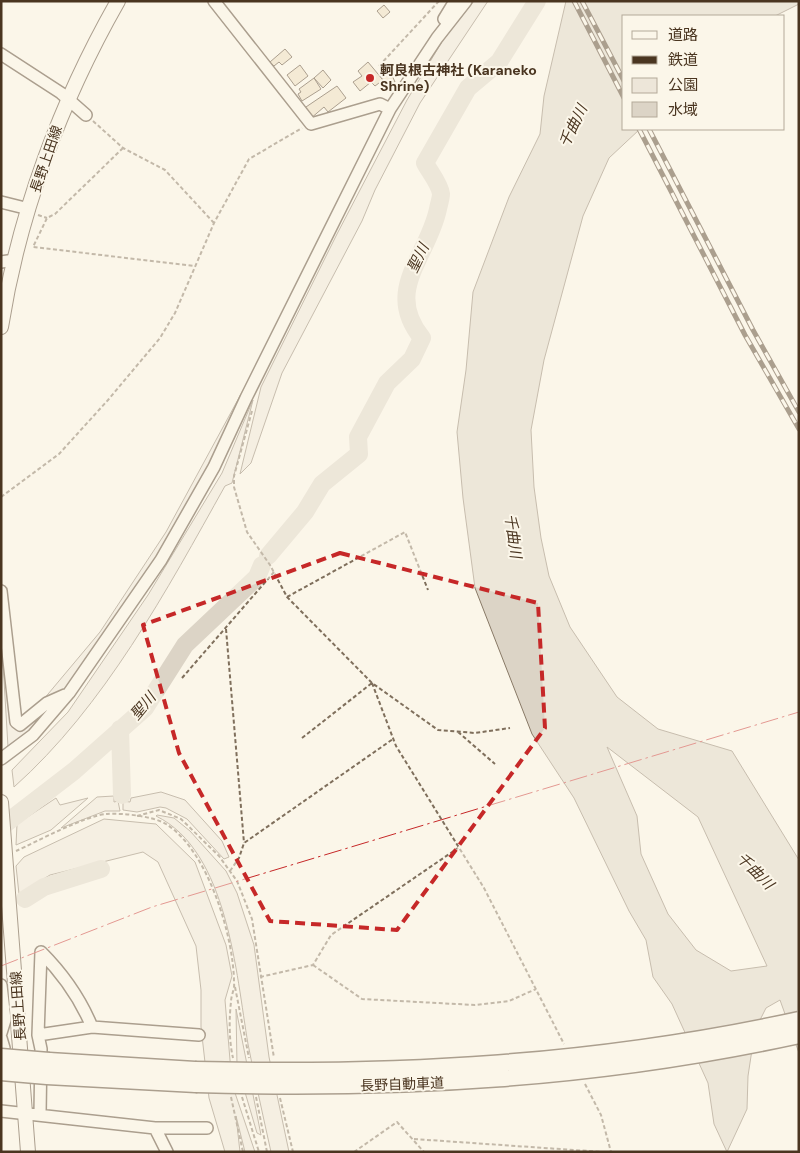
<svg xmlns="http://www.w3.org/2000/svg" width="800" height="1153" viewBox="0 0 800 1153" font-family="'DM Sans','Noto Sans JP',sans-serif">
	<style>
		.green { fill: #ede6d9; stroke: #887966 }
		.water { fill: #dcd4c6; stroke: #887966; fill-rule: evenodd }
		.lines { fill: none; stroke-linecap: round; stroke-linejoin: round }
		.river { stroke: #dcd4c6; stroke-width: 18 }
		.building { fill: #ecdcbc; stroke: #4a3520 }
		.minor-casing { stroke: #4a3520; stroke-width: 14 }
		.major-casing { stroke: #4a3520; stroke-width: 16 }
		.highway-casing { stroke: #4a3520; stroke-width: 19 }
		.path { stroke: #7f6f5c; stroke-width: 2; stroke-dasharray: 4 2.5; stroke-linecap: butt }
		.minor { stroke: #fbf6e9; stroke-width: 11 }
		.major { stroke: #fbf6e9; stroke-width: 14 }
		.highway { stroke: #fbf6e9; stroke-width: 16 }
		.rail-casing { stroke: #4a3520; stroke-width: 5 }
		.rail { stroke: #fbf6e9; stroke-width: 3; stroke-dasharray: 9; stroke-linecap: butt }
		.highway-bridge-casing { stroke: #4a3520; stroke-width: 19; stroke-linecap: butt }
		.highway-bridge { stroke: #fbf6e9; stroke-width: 16 }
		.power { stroke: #c62828; stroke-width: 1; stroke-dasharray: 18 4 2.5 4; stroke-linecap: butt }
		.marked { fill: none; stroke: #c62828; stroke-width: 4; stroke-dasharray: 10 6; stroke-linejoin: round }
		.poi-dot { fill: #c62828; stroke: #fbf6e9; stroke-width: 2 }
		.labels { text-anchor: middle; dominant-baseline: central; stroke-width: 4; stroke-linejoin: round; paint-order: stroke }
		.poi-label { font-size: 14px; font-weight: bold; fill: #4a3520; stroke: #fbf6e9; text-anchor: start }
		.street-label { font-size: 14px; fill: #4a3520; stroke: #fbf6e9 }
		.water-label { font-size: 15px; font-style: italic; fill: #4a3520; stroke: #fbf6e9 }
	</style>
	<rect width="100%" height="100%" fill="#fbf6e9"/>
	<path class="green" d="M474 1H488L420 103 375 190 362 221 282 373 251 463 240 474 261 387 337 234 407 100 443 40Z
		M266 348 215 460 169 540 65 690 38 706 100 632 166 532Z
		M253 400 232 483 225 486C167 590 104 707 14 787L12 770 68 712 148 595 222 473Z
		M1 630 13 723 17 730 58 700 14 748 8 747Z
		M161 792 185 800 222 841 229 857 224 859 187 819 166 808 160 807 137 812 123 810V801L130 802 131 798Z
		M114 796V802L118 801 120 811H105L61 828 97 797Z
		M56 798 60 805 88 798 51 830 16 845 17 824Z
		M157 815 174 818 190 831 226 871 237 893 254 945 269 1057 289 1152H271C263 1116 255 1080 248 1044 236 974 228 851 156 816Z
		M104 819 156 824 195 862 226 945 232 976 225 1000 232 1084 255 1152H245L236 1116 240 1152H225L209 1098 201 1027V990L196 946 158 862 143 852 50 875 19 894 16 866 24 857Z
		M236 1009 261 1135 257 1133 237 1065Z"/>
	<path class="water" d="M566 1H799V4L775 16H624V129H640L609 158 583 216 544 360 531 430 534 487 541 538 549 576 570 627 617 697 658 729 732 751 799 860V1053L780 1000 766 1008 755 1030 748 1076 747 1109 727 1152 714 1124 708 1083 672 1004 653 977 646 940 629 911 574 798 532 734 475 588 463 498 457 432 466 370 473 292 509 197 540 134 544 96ZM607 747 698 817 767 966 731 971 696 950 668 914 641 854 637 816Z"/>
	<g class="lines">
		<path class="river" d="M268 556 305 512 322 484 359 454 358 437 387 383 412 359 422 338C383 290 428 257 438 209 439 204 441 198 441 194 440 184 429 171 425 163L468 88 499 62 537 1
			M120 729 122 795
			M1 827 74 771 145 708 185 645 257 577 262 565
			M25 899 44 887 101 869"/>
	</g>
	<path class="building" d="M384 5 390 12 383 18 377 11Z
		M285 49 292 57 282 65 279 62 274 66 270 62Z
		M368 62 383 80 375 86 371 82 360 91 353 82 362 76 358 71Z
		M300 65 308 76 295 86 287 75Z
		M323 70 331 80 323 88 314 78Z
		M391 73 395 82 385 85 381 77Z
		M314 78 321 89 302 101 298 94 301 92 299 89Z
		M337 86 346 98 328 112 324 107 310 119 303 109Z"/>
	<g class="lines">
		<defs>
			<path id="minor" d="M214 1 311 124 380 104 390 109
				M444 19 455 1
				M1 54 61 93 86 115
				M1 202 29 209
				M1 262 15 260
				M1 591 16 722 20 725 47 703 65 695
				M1 759 33 735 69 693 161 560 214 467 246 398 390 109 437 38 466 1
				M1 985 5 1020 1 1033
				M38 1035 41 952C64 975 80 998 92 1027
				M1 1038 4 1048 2 1064
				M1 1111 155 1128H207
				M40 1114 41 1049 38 1035 92 1027 199 1035
				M155 1128 167 1152"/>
			<path id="major" d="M1 327C19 213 61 101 118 1
				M1 802 28 1152"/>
			<path id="highway" d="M49 1061 195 1070
				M47 1076 196 1084"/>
		</defs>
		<use href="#minor" class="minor-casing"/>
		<use href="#major" class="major-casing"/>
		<use href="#highway" class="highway-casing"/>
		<path class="path" d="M379 66 439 1
			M93 121 123 148 165 170 214 223
			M123 148 55 214 47 218 33 247 195 266
			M38 215 47 218
			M252 411 234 476V487L247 532 270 565 287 597 372 683 438 730 475 733 510 728
			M1 497 59 454 108 400 160 338 175 313 214 223 249 159 302 128
			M287 597 405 532 428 590
			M226 629 244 843
			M182 678 274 572
			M372 683 396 746 484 888 564 1044
			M458 732 495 764
			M302 738 372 683
			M137 816 159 810 181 819 219 856 237 881 252 919 274 1058
			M16 851C36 842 86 815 107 814 123 813 153 816 166 824 208 850 234 937 234 983 235 989 231 995 231 1002 229 1019 229 1041 233 1058
			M230 871 239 858 244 843 393 739
			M313 965 362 999 475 1005 509 1001 536 989
			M260 977 313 965 331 935 458 848
			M235 987 249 1058
			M585 1084 601 1115 611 1152
			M231 1097 243 1152
			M242 1097 259 1152
			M256 1097 267 1152
			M280 1098 293 1152
			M414 1139 603 1152
			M354 1152 397 1122 424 1152"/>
		<use href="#minor" class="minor"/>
		<use href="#major" class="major"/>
		<use href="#highway" class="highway"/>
		<defs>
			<path id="rail" d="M574 1 624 98
				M582 1 624 81
				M639 129 745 335 799 429
				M649 129 753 330 799 412"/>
		</defs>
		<use href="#rail" class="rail-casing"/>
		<use href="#rail" class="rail"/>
		<defs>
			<path id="highway-bridge" d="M1 1057 49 1061
				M195 1070C400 1075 598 1064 799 1020
				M1 1072 47 1076
				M196 1084C402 1090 597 1079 799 1035"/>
		</defs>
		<use href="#highway-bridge" class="highway-bridge-casing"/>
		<use href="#highway-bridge" class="highway-bridge"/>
		<path class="power" d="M1 966 152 907 799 712"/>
	</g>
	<path d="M0 0H800V1153H0ZM340 553 538 603 545 728 397 930 270 921 179 753 143 625Z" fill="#fbf6e9" fill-opacity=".55" fill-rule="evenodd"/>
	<path class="marked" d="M340 553 538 603 545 728 397 930 270 921 179 753 143 625Z"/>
	<circle class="poi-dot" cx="370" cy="78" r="5"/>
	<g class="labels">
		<g class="poi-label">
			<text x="380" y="70">軻良根古神社 (Karaneko<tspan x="380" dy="16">Shrine)</tspan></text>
		</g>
		<g class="street-label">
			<text transform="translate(46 159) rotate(-71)">長野上田線</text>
			<text transform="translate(18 1006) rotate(-94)">長野上田線</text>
			<text transform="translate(402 1084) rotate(-2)">長野自動車道</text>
		</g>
		<g class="water-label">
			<text transform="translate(573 126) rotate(-64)">千曲川</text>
			<text transform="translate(418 258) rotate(-64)">聖川</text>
			<text transform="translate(513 536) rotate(82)">千曲川</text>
			<text transform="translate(143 706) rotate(-50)">聖川</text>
			<text transform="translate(755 871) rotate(45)">千曲川</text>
		</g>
	</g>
	<rect width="800" height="1153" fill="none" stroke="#4a3520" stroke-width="5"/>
	<rect x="622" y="15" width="162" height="115" fill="#fbf6e9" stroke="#b4a999"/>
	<rect x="632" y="31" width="25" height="8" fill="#fbf6e9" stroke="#b4a999"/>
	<text x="668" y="40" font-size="15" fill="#4a3520">道路</text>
	<rect x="632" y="56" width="25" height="8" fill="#4a3520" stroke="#b4a999"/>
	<text x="668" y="65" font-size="15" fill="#4a3520">鉄道</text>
	<rect x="632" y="78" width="25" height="15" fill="#ede6d9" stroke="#b4a999"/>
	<text x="668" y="90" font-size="15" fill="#4a3520">公園</text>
	<rect x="632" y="102" width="25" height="15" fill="#dcd4c6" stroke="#b4a999"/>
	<text x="668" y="115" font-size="15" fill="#4a3520">水域</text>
</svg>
